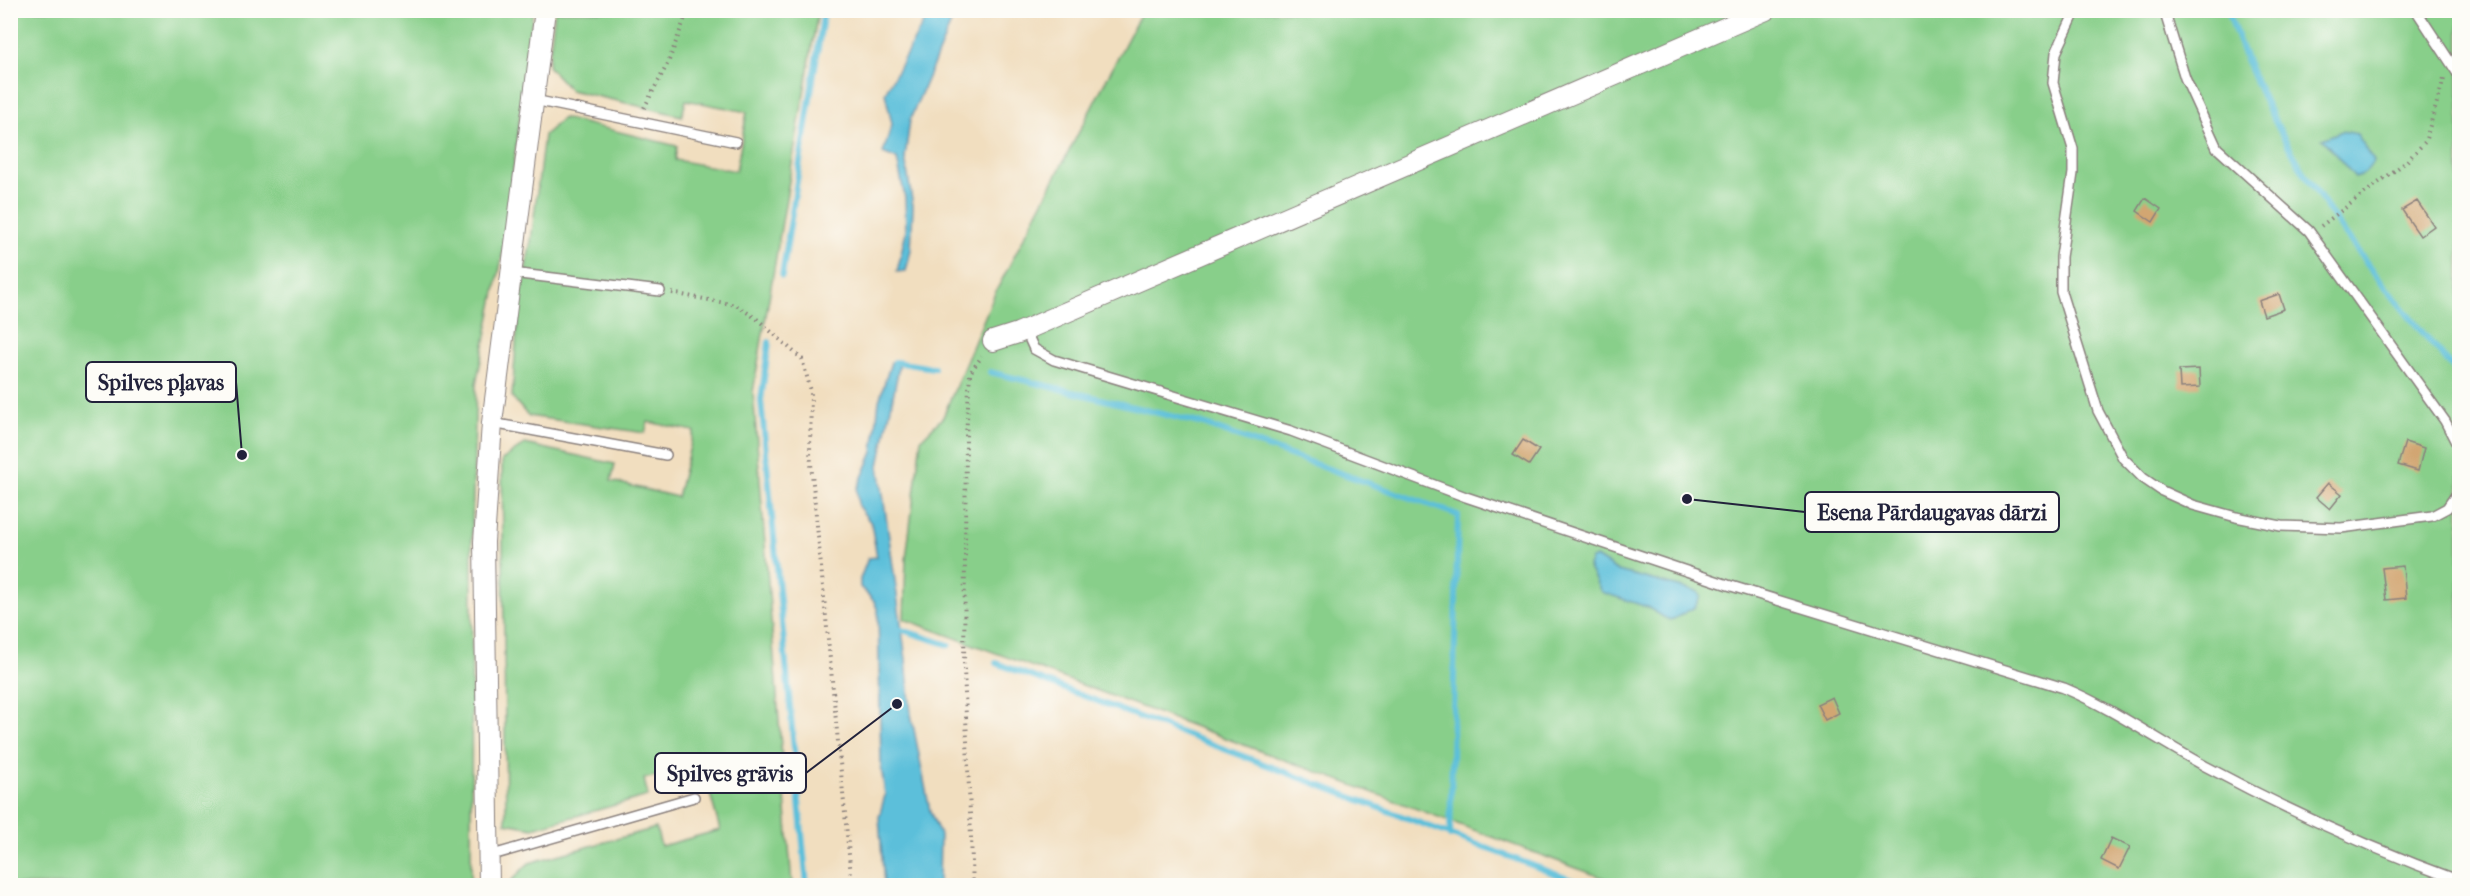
<svg xmlns="http://www.w3.org/2000/svg" width="2470" height="896" viewBox="0 0 2470 896" font-family="'IM FELL French Canon',serif">
	<style>
		.green { fill: #88cf8a; stroke: #557862; stroke-width: 1.5 }
		.water { fill: #5cbfda; stroke: #3f708a; stroke-width: 1.5 }
		.lines { fill: none; stroke-linecap: round; stroke-linejoin: round }
		.stream { stroke: #5cbfda; stroke-width: 6 }
		.building { fill: #d2a672 }
		.service-casing { stroke: #8a807d; stroke-width: 12 }
		.minor-casing { stroke: #8a807d; stroke-width: 22 }
		.path { stroke: #8a807d; stroke-width: 4; stroke-dasharray: 1.5 4.5; stroke-linecap: butt }
		.service { stroke: #fff; stroke-width: 9 }
		.minor { stroke: #fff; stroke-width: 20 }
		.leader { fill: none; stroke: #22223b; stroke-width: 2 }
		.callout-dot { fill: #22223b; stroke: #fdfcf7; stroke-width: 2 }
		.callout { fill: #fdfcf7; stroke: #22223b; stroke-width: 2 }
		.callout-label { font-size: 22px; text-anchor: middle; font-weight: bold; fill: #22223b }
	</style>
	<rect width="100%" height="100%" fill="#fdfcf7"/>
	<filter id="ink" filterUnits="userSpaceOnUse"><feTurbulence type="fractalNoise" baseFrequency=".0167" numOctaves="2"/><feDisplacementMap in="SourceGraphic" scale="12" xChannelSelector="R" yChannelSelector="G"/><feConvolveMatrix kernelMatrix="1 2 1 2 8 2 1 2 1" color-interpolation-filters="sRGB"/></filter>
	<filter id="wash" filterUnits="userSpaceOnUse"><feTurbulence type="fractalNoise" baseFrequency=".008" numOctaves="4" result="noise"/><feDisplacementMap in="SourceGraphic" scale="24" xChannelSelector="R" yChannelSelector="G"/><feGaussianBlur stdDeviation="1.35" result="paint"/><feColorMatrix in="noise" values="0 0 0 0 0 0 0 0 0 0 0 0 0 0 0 0 0 1.4 0 .05"/><feComposite in="paint" operator="in"/></filter>
	<g filter="url(#wash)">
		<rect width="100%" height="100%" fill="#f1debf"/>
		<path class="green" d="M11 10 533 11 502 258 476 384 472 527 471 885H11Z
			M555 11H818L753 392 792 885H507L529 863 656 828 661 846 720 830 702 764 644 779 648 796 533 828 506 823 502 460 525 444 615 464 611 481 677 497 694 431 648 422 645 433 528 416 512 397 519 304 531 241 544 135 563 118 677 146 675 160 736 171 747 112 686 100 682 116 570 90 548 66Z
			M1142 11H2459V885H1622L904 619 906 559 921 439 943 417 994 295Z"/>
		<path class="water" d="M930 11H956L910 120 905 158 913 206 911 250 906 271 897 272 906 231 905 198 897 159 883 153 892 124 885 93Z
			M2342 131 2357 134 2374 161 2365 173 2355 177 2322 139Z
			M891 362H900L879 466 906 659 911 714 930 811 940 835 939 885H884L879 817 885 795 881 766 878 611 874 601 860 587V579L868 558 877 557 871 523 858 506 857 489 873 452 879 401Z
			M1596 557 1618 571 1698 592 1700 597 1695 607 1670 621 1647 607 1601 592 1588 566 1591 559Z"/>
		<g class="lines">
			<path class="stream" d="M2228 10C2272 149 2365 268 2460 376
				M782 276 824 10
				M769 342 761 400 807 886
				M895 364V362L934 368
				M990 372 1203 424 1458 515 1450 836
				M896 628 949 645
				M996 663 1587 886"/>
		</g>
		<g id="blocks">
			<path class="building" d="M2145 198 2161 209 2153 222 2137 211Z
				M2417 201 2434 226 2420 236 2402 210Z
				M2279 294 2284 309 2264 316 2259 301Z
				M2199 369 2200 387 2180 388 2179 370Z
				M1523 440 1539 450 1529 465 1513 455Z
				M2405 442 2424 448 2418 471 2398 465Z
				M2328 483 2342 494 2330 509 2316 497Z
				M2403 566 2406 598 2386 600 2382 568Z
				M1832 697 1839 713 1825 720 1817 704Z
				M2111 838 2130 847 2119 869 2101 860Z"/>
		</g>
	</g>
	<g filter="url(#ink)">
		<use href="#blocks" fill-opacity="0" stroke="#8a807d" stroke-width="1.5"/>
		<g class="lines">
			<defs>
				<path id="service" d="M2076 10 2056 53 2053 83 2073 149V173L2061 257V292L2098 411 2123 458 2143 478 2162 491 2193 505 2236 517 2281 526 2341 528 2432 516 2447 508 2460 489
					M2164 10 2185 78 2217 148 2309 231 2445 421 2460 450
					M2416 10 2460 77
					M534 100 736 142
					M512 273 660 291
					M1032 329 1029 338 1034 349 1054 360 1291 431 1466 497 1728 585 2064 688C2114 709 2157 740 2205 766 2287 810 2372 849 2460 881
					M492 423 666 455
					M489 856 694 797"/>
				<path id="minor" d="M993 341 1018 333 1766 10
					M489 886 484 542 492 423 545 10"/>
			</defs>
			<use href="#service" class="service-casing"/>
			<use href="#minor" class="minor-casing"/>
			<path class="path" d="M644 108 668 63 688 10
				M2321 226 2406 162 2425 142 2444 79
				M672 293 736 305 757 319 802 359 811 391 810 453 852 886
				M973 886 964 669 966 436 970 373 982 356"/>
			<use href="#service" class="service"/>
			<use href="#minor" class="minor"/>
		</g>
	</g>
	<path class="leader" d="M242 455L236 382M1687 499L1805 512M897 704L806 773"/>
	<g class="callout-dot">
		<circle cx="242" cy="455" r="6"/>
		<circle cx="1687" cy="499" r="6"/>
		<circle cx="897" cy="704" r="6"/>
	</g>
	<g class="callout">
		<rect x="86" y="362" width="150" height="40" rx="6"/>
		<rect x="1805" y="492" width="254" height="40" rx="6"/>
		<rect x="655" y="753" width="151" height="40" rx="6"/>
	</g>
	<g class="callout-label">
		<text x="161" y="390">Spilves pļavas</text>
		<text x="1932" y="520">Esena Pārdaugavas dārzi</text>
		<text x="730" y="781">Spilves grāvis</text>
	</g>
	<rect width="2470" height="896" fill="none" stroke="#fdfcf7" stroke-width="36"/>
</svg>
